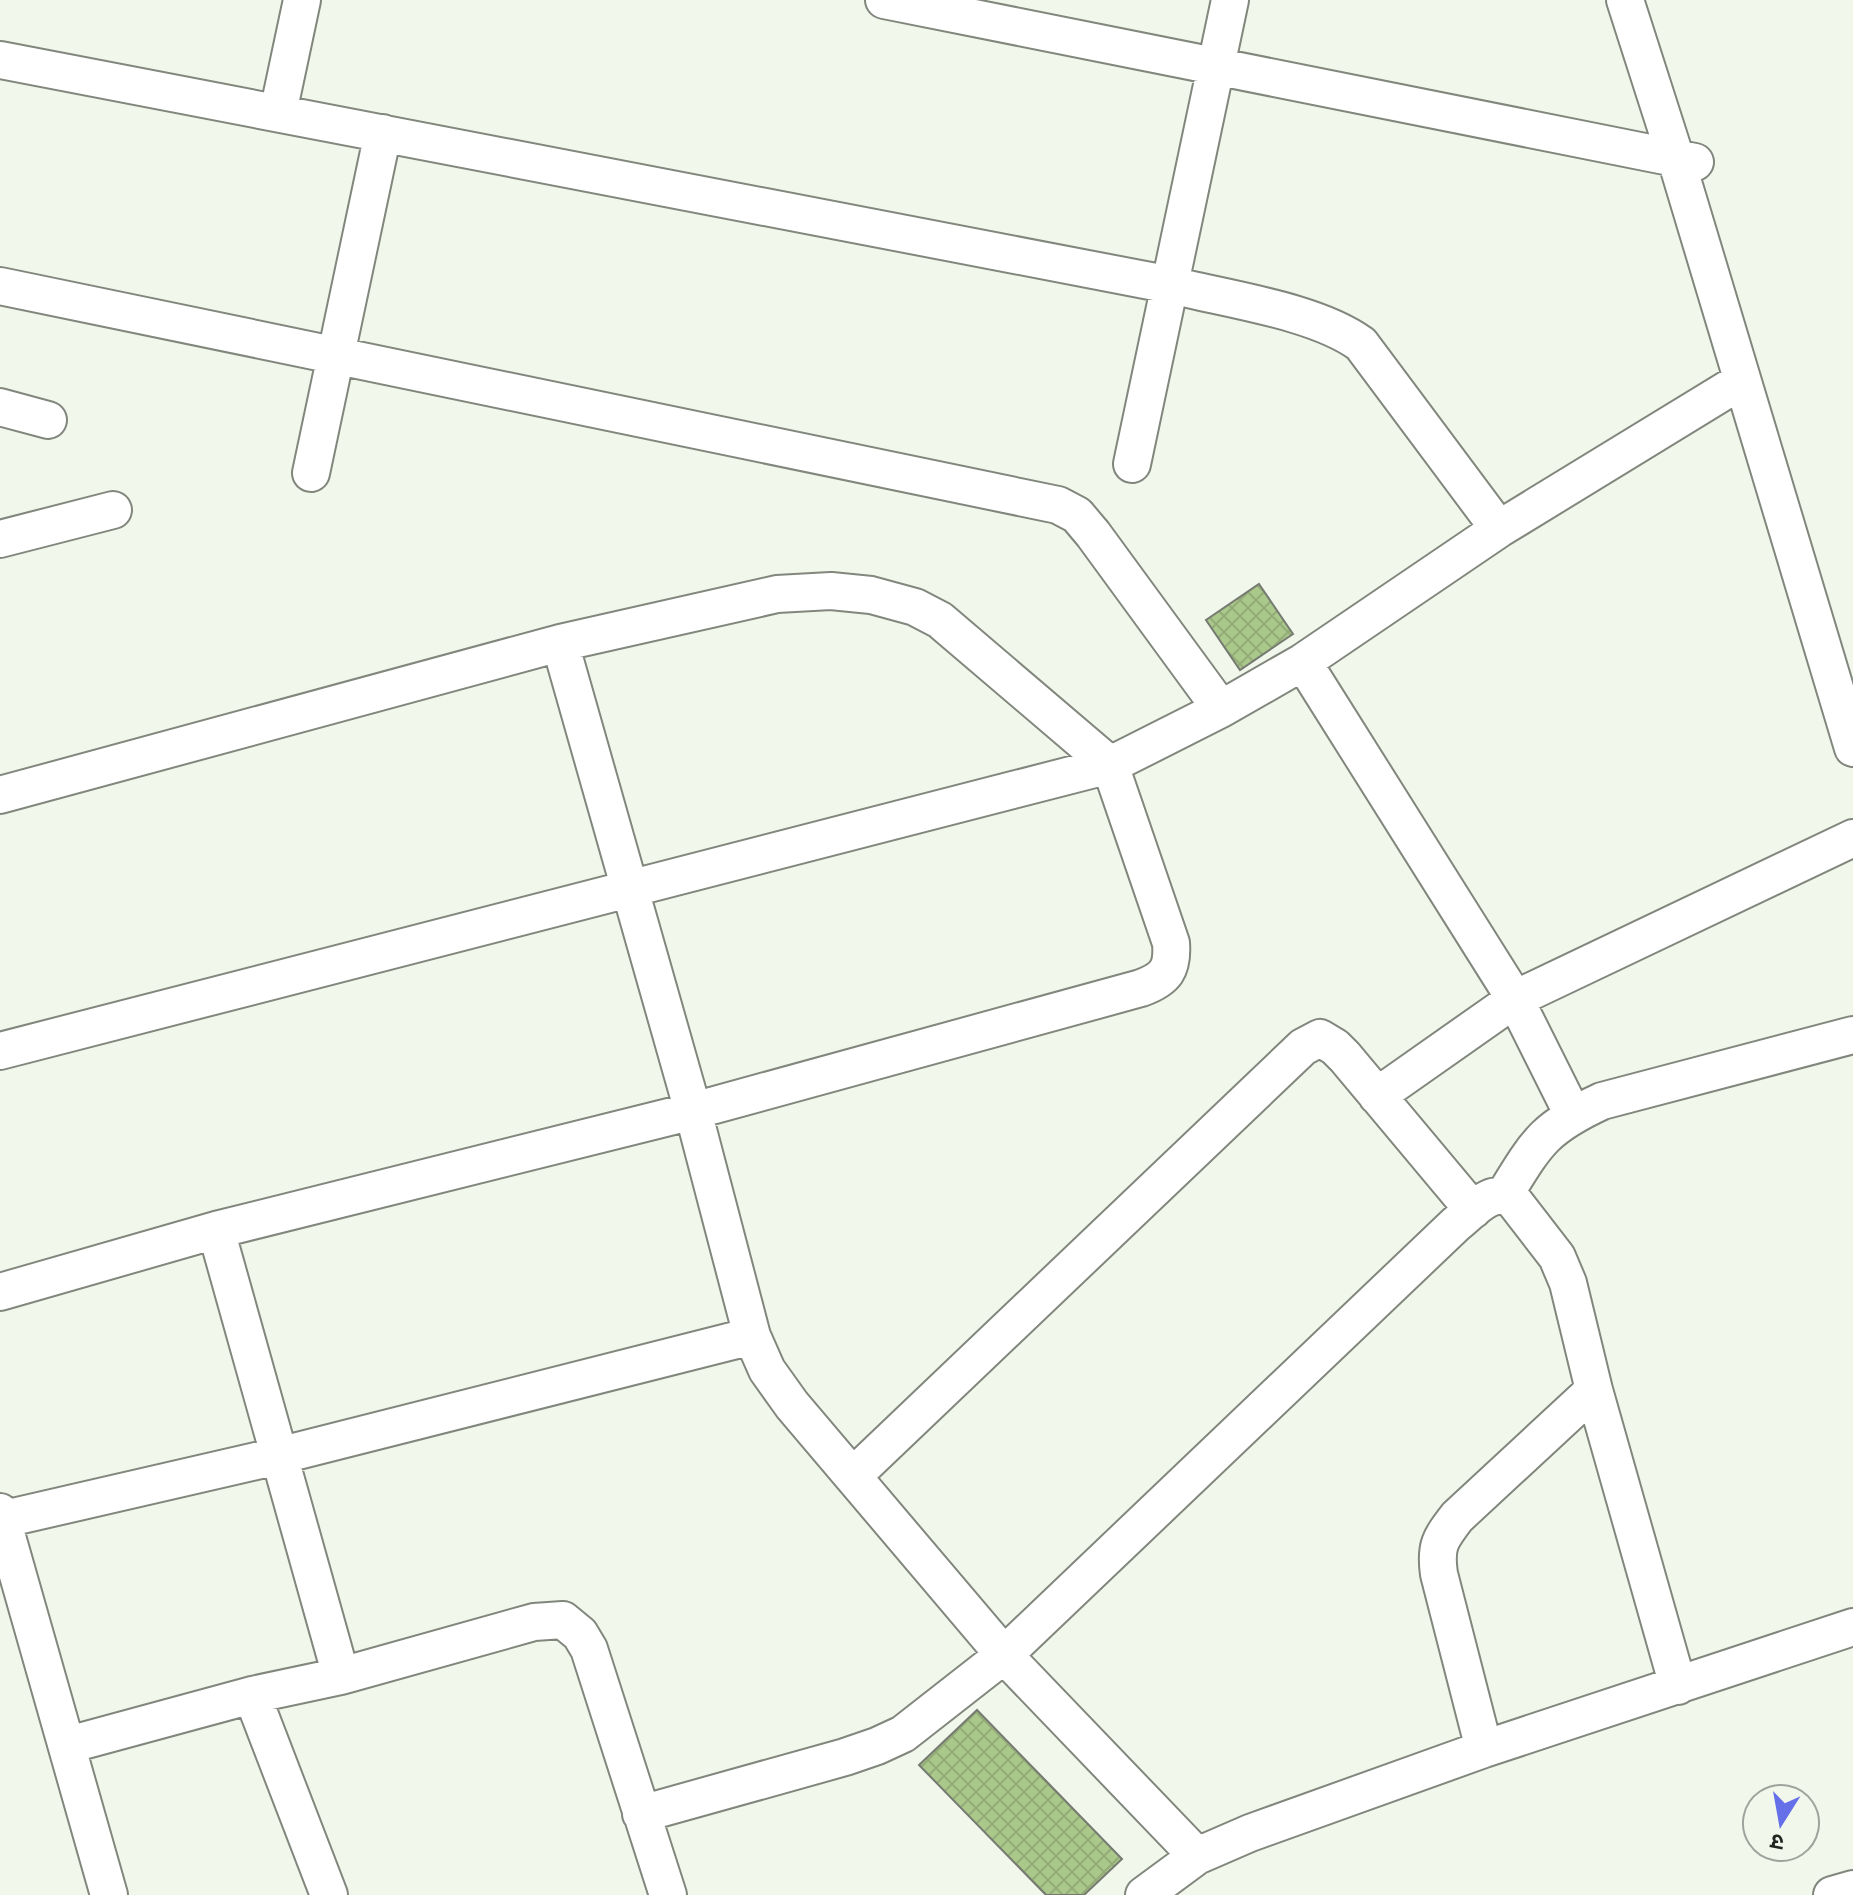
<svg xmlns="http://www.w3.org/2000/svg" width="1853" height="1895" viewBox="0 0 1853 1895" font-family="'Sofia Sans Condensed','Noto Sans Devanagari',sans-serif">
	<style>
		.building { fill: url(#building-cross-hatch); stroke: #767b71; stroke-width: 2 }
		.lines { fill: none; stroke-linecap: round; stroke-linejoin: round }
		.street-casing { stroke: #82877d; stroke-width: 40 }
		.street { stroke: #fff; stroke-width: 36 }
	</style>
	<defs>
		<pattern id="building-cross-hatch" width="8" height="8" patternUnits="userSpaceOnUse" patternTransform="scale(2)"><rect width="8" height="8" fill="#abc88b"/><path d="M0 0l8 8M0 8l8-8" fill="none" stroke="#93ac78"/></pattern>
	</defs>
	<rect width="100%" height="100%" fill="#f2f7ec"/>
	<path class="building" d="M1259 584 1293 634 1240 670 1206 620Z
		M977 1710 1122 1859 1084 1895H1046L919 1765Z"/>
	<g class="lines">
		<defs>
			<path id="street" d="M884 0 1695 162
				M1625 0 1676 159 1853 748
				M0 60 1171 285C1227 299 1316 311 1361 344L1499 529
				M278 113 302 0
				M0 286 1058 505 1077 515 1093 534 1221 709 1303 662 1499 529 1741 381
				M0 407 48 420
				M1132 464 1230 0
				M311 473 383 133
				M0 539 113 510
				M560 643 693 1111 752 1336 767 1370 792 1405 1004 1655 1197 1856
				M1303 662 1515 999 1573 1115
				M0 795 560 643 777 594 831 591 871 595 915 607 940 620 1110 765 1171 943C1173 969 1166 979 1141 988L693 1111 216 1230 0 1292
				M0 1051 1110 765 1221 709
				M1377 1096 1515 999 1853 838
				M1505 1194C1537 1142 1544 1128 1602 1101L1853 1035
				M216 1230 341 1676
				M853 1476 1303 1047 1320 1038 1335 1047 1345 1057 1473 1210
				M0 1512 109 1895
				M0 1520 278 1456 752 1336
				M252 1695 329 1895
				M68 1745 252 1695 341 1676 534 1622 563 1620 580 1634 589 1649 668 1895
				M1484 1749 1439 1574C1435 1546 1440 1539 1457 1517L1594 1390
				M641 1814 845 1757 877 1746 903 1734 1004 1655 1456 1224C1473 1211 1491 1186 1513 1200L1557 1257 1568 1283 1594 1390 1678 1686
				M1144 1895 1197 1856 1250 1833 1484 1749 1853 1627
				M1832 1895 1853 1889"/>
		</defs>
		<use href="#street" class="street-casing"/>
		<use href="#street" class="street"/>
	</g>
	<g transform="translate(1781 1823) rotate(191)"><circle r="38" fill="#f2f7ec" stroke="#9fa39b" stroke-width="2"/>
	<path d="M0-6L14 30L0 20L-14 30Z" fill="#646fe8"/>
	<text y="-12" font-size="22" font-weight="bold" text-anchor="middle" fill="#232521">उ</text>
	</g>
</svg>
